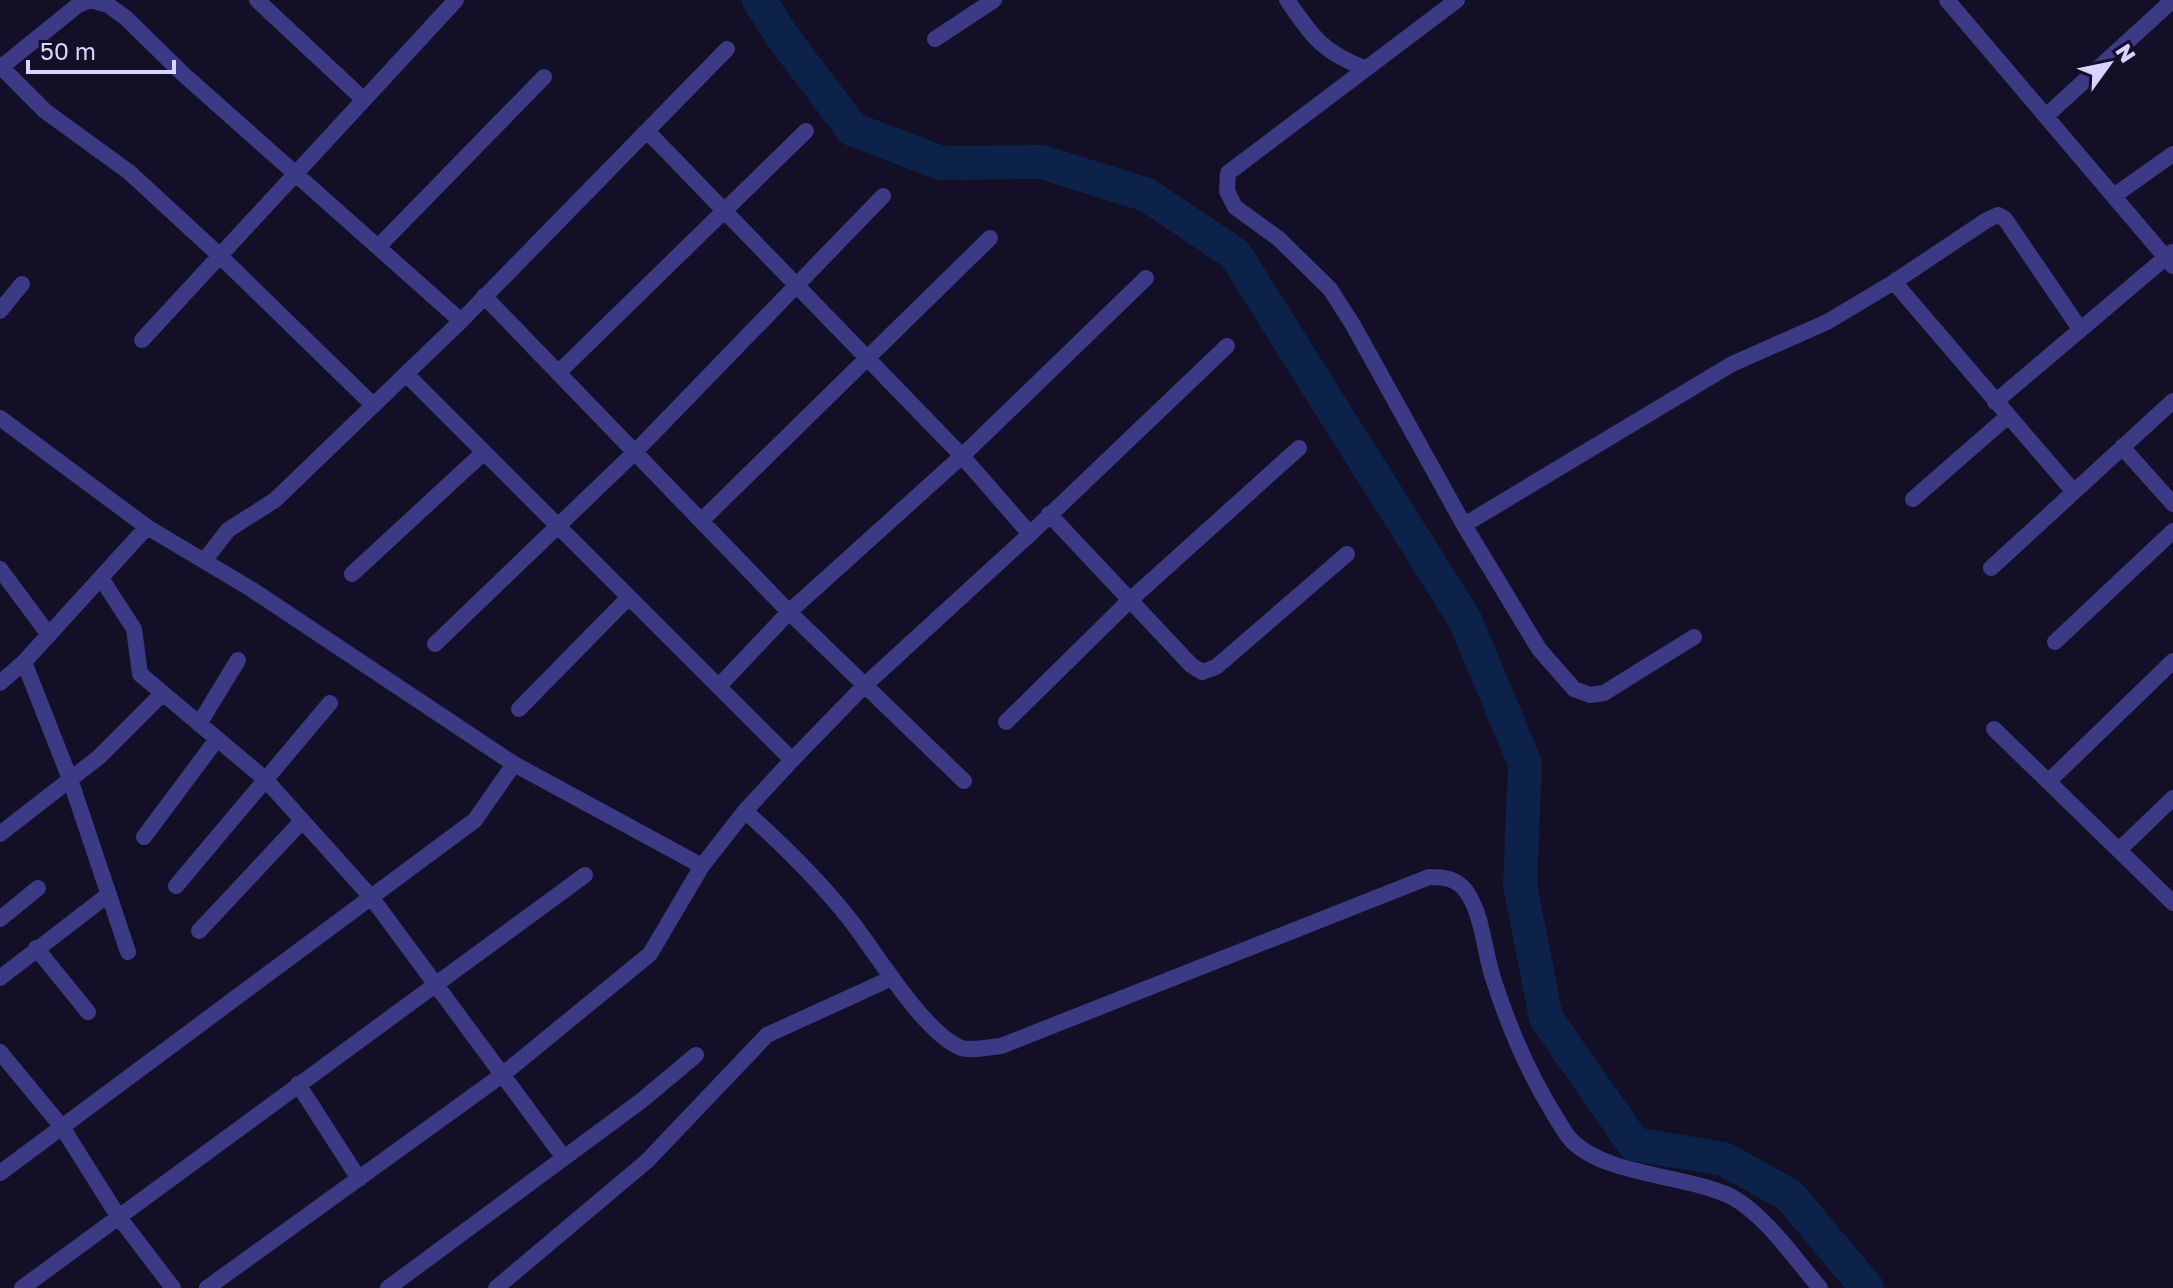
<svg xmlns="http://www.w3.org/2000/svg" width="2173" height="1288" viewBox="0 0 2173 1288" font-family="'Golos Text',sans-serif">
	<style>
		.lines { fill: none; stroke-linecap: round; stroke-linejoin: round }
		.river { stroke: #0c2248; stroke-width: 34 }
		.minor { stroke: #3d3a85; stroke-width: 16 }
	</style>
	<rect width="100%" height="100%" fill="#130f26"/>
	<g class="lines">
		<path class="river" d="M759 0 782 36 852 129 941 163 1042 162 1147 195 1235 254 1465 620 1525 763 1520 885 1546 1018 1634 1144 1724 1159 1789 1195 1867 1288"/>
		<path class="minor" d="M257 0 363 99
			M1287 0C1313 37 1321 51 1364 68
			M1457 0 1228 173 1227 191 1235 207 1279 239 1330 289 1353 325 1464 525 1539 649 1574 689 1590 695 1604 693 1694 637
			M1947 0 2173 266
			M935 39 994 0
			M0 66 45 111 129 172 219 255 373 405
			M0 68 78 5 90 0 108 5 126 18 182 73 461 321
			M2046 116 2173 0
			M647 131 962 456 1030 534
			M2115 195 2173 154
			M378 247 544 77
			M1894 282 2074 492
			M484 296 789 612 964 781
			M0 311 22 284
			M142 340 456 0
			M558 373 806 131
			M406 374 792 760
			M1995 402 2172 252
			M0 418 147 527 251 589 514 764 702 866
			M2122 447 2173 504
			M1913 499 2007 417
			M1049 514 1191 665 1202 672 1216 667 1347 554
			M701 521 990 238
			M1464 525 1732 364 1827 322 1894 282 1987 220 1998 215 2005 219 2080 329
			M204 561 228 530 275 500 461 321 727 49
			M1991 568 2173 401
			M0 569 49 635
			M352 574 483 453
			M101 578 134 629 140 674 265 779 371 897 564 1158
			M2055 642 2173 531
			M435 644 635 452 883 196
			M24 662 70 779 128 952
			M0 683 24 662 147 527
			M719 686 789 612 962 456 1146 278
			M519 709 629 597
			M1006 722 1129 601 1299 448
			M199 724 238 660
			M1994 729 2173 903
			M2048 782 2173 661
			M745 811C783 845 820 881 851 921 877 954 922 1030 959 1047 969 1052 989 1047 1001 1046L1429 877C1444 877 1456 878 1466 891 1483 915 1484 951 1493 978 1508 1025 1529 1074 1555 1116 1560 1124 1566 1135 1572 1141 1607 1176 1688 1175 1732 1197 1765 1215 1795 1259 1820 1288
			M0 834 99 757 162 694
			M144 837 217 739
			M2119 850 2173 798
			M176 886 330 703
			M0 919 38 888
			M199 931 302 821
			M36 948 88 1012
			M0 978 109 894
			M0 1052 62 1127 118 1216 173 1288
			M298 1084 359 1179
			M0 1173 475 820 514 764
			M22 1288 585 875
			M207 1288 502 1075 650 954 702 866 745 811 792 760 865 685 1030 534 1227 346
			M388 1288 641 1101 696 1055
			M496 1288 647 1161 767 1035 892 978"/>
	</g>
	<g transform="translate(2109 64) rotate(57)" stroke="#130f26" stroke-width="6" paint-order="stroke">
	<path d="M0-6L14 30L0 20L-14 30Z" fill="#d9d4ff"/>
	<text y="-12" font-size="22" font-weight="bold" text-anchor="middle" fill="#d9d4ff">N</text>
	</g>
	<path d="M28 60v12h146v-12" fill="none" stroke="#d9d4ff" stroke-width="4"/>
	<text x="40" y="60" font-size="24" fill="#d9d4ff" stroke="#130f26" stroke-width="6" paint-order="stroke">50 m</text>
</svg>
